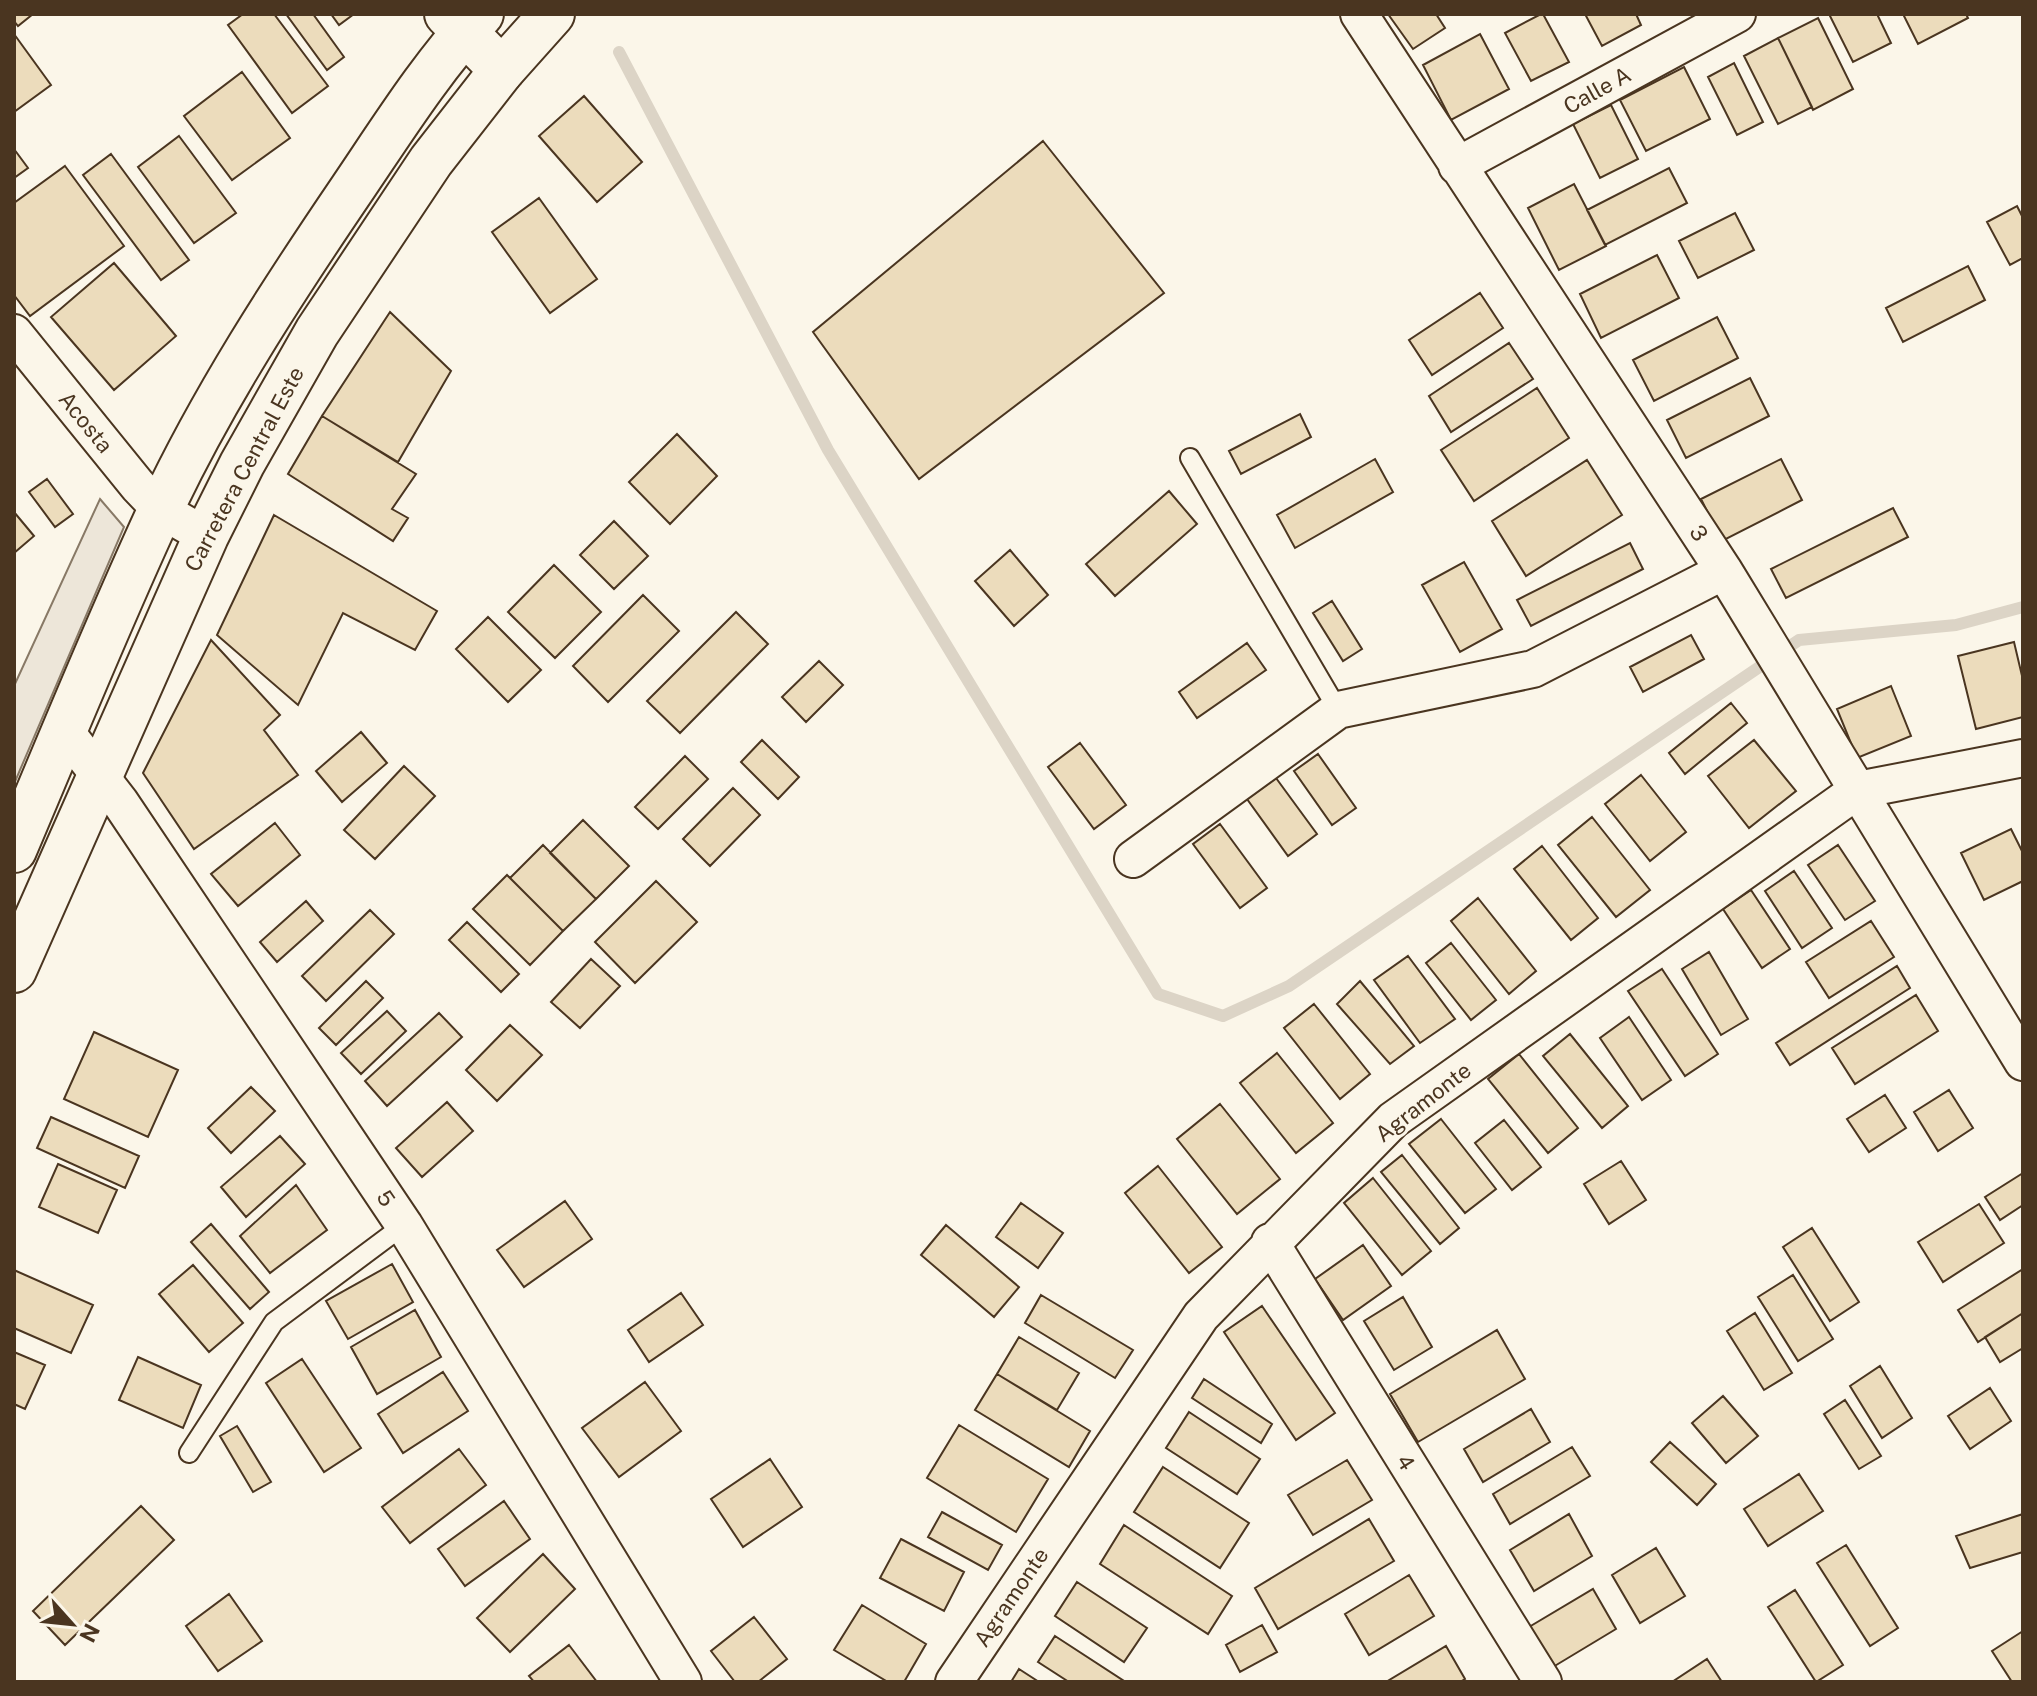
<svg xmlns="http://www.w3.org/2000/svg" width="2037" height="1696" viewBox="0 0 2037 1696" font-family="'Public Sans',sans-serif">
	<style>
		.green { fill: #ede6d9; stroke: #887966; stroke-width: 2 }
		.lines { fill: none; stroke-linecap: round; stroke-linejoin: round }
		.stream { stroke: #dcd4c6; stroke-width: 12 }
		.building { fill: #ecdcbc; stroke: #4a3520; stroke-width: 2 }
		.lane-casing { stroke: #4a3520; stroke-width: 22 }
		.street-casing { stroke: #4a3520; stroke-width: 40 }
		.secondary-casing { stroke: #4a3520; stroke-width: 48 }
		.primary-casing { stroke: #4a3520; stroke-width: 48 }
		.lane { stroke: #fbf6e9; stroke-width: 18 }
		.street { stroke: #fbf6e9; stroke-width: 36 }
		.secondary { stroke: #fbf6e9; stroke-width: 44 }
		.primary { stroke: #fbf6e9; stroke-width: 44 }
		.labels { text-anchor: middle; dominant-baseline: central; stroke-width: 6; stroke-linejoin: round; paint-order: stroke }
		.street-label { font-size: 22px; fill: #4a3520; stroke: #fbf6e9 }
	</style>
	<rect width="100%" height="100%" fill="#fbf6e9"/>
	<path class="green" d="M100 499 124 527 14 784V686Z"/>
	<g class="lines">
		<path class="stream" d="M619 52 828 450 1158 994 1223 1016 1289 986 1799 640 1956 625 2023 607"/>
	</g>
	<path class="building" d="M14 14H33L18 26 14 21Z
		M243 14H274L328 86 292 113 228 25Z
		M286 14H313L344 57 327 70Z
		M331 14H354L339 25Z
		M1388 14H1436L1445 28 1413 49Z
		M1541 14H1543L1569 62 1531 81 1505 33Z
		M1585 14H1636L1641 25 1602 46Z
		M1829 14H1877L1891 43 1853 62Z
		M1903 14H1966L1968 18 1918 44Z
		M1818 18 1853 89 1813 110 1778 38Z
		M14 34 51 85 14 112Z
		M1480 34 1509 89 1451 120 1423 65Z
		M1778 38 1812 107 1778 124 1744 56Z
		M1734 63 1763 122 1737 135 1708 77Z
		M1684 67 1710 119 1646 151 1620 100Z
		M242 72 290 138 232 180 184 116Z
		M584 96 642 162 597 202 539 136Z
		M1611 105 1638 159 1600 178 1573 124Z
		M179 136 236 213 194 243 138 167Z
		M1043 141 1164 293 919 479 813 332Z
		M14 149 28 168 14 178Z
		M111 154 189 260 161 280 83 175Z
		M65 166 124 246 30 316 14 295V203Z
		M1669 168 1687 203 1605 245 1587 210Z
		M1574 184 1606 246 1559 270 1528 208Z
		M539 198 597 279 550 313 492 232Z
		M2017 206 2023 218V258L2010 265 1987 222Z
		M1735 213 1754 250 1698 278 1679 241Z
		M1657 255 1679 298 1601 338 1580 294Z
		M114 263 176 336 114 390 51 317Z
		M1968 266 1985 300 1903 342 1886 308Z
		M1480 293 1503 328 1432 375 1409 340Z
		M390 312 451 371 398 462 322 416Z
		M1717 317 1738 358 1654 401 1633 360Z
		M1509 343 1533 379 1451 432 1429 396Z
		M1750 378 1769 416 1686 458 1667 420Z
		M1537 388 1569 438 1474 501 1441 450Z
		M1300 414 1311 437 1241 474 1229 451Z
		M322 416 416 474 392 509 408 518 393 541 288 474Z
		M677 434 717 476 670 524 629 482Z
		M1375 459 1393 492 1295 548 1277 515Z
		M1781 459 1802 500 1722 541 1701 499Z
		M1587 460 1622 515 1526 576 1492 521Z
		M47 479 73 514 55 527 29 492Z
		M1169 491 1197 524 1115 596 1086 564Z
		M1893 508 1908 537 1786 598 1771 569Z
		M14 512 34 536 14 553Z
		M274 515 437 611 415 650 343 613 298 705 217 635Z
		M614 521 648 556 614 589 580 555Z
		M1630 543 1643 569 1531 626 1517 600Z
		M1010 550 1048 595 1014 626 975 581Z
		M1464 562 1502 629 1460 652 1422 585Z
		M554 565 601 612 555 658 508 612Z
		M643 595 679 631 608 702 573 666Z
		M1332 601 1362 649 1343 661 1313 613Z
		M736 612 768 644 680 733 647 701Z
		M488 617 541 670 508 702 456 649Z
		M1691 635 1704 659 1643 692 1630 667Z
		M211 640 280 715 264 730 298 775 194 849 143 773Z
		M2014 642 2023 680V717L1976 729 1958 656Z
		M1247 643 1266 670 1197 718 1179 692Z
		M819 661 843 685 806 722 782 697Z
		M1891 686 1911 736 1857 758 1837 709Z
		M1731 703 1747 723 1685 774 1669 753Z
		M361 732 387 763 342 802 316 771Z
		M762 740 799 777 778 799 741 762Z
		M1754 740 1796 791 1749 828 1708 776Z
		M1080 743 1126 805 1094 829 1048 767Z
		M1318 754 1356 808 1332 825 1294 771Z
		M685 756 708 779 658 829 635 807Z
		M404 766 435 796 375 859 344 830Z
		M1641 775 1686 832 1650 861 1605 804Z
		M1276 778 1317 834 1288 856 1247 799Z
		M733 788 760 815 710 866 683 839Z
		M1592 817 1650 890 1616 917 1558 845Z
		M583 820 629 866 596 899 550 853Z
		M275 823 300 855 238 906 211 874Z
		M1220 824 1267 888 1240 908 1193 844Z
		M2011 829 2023 853V881L1984 900 1961 853Z
		M543 845 596 899 563 931 510 878Z
		M1838 845 1875 901 1845 920 1808 865Z
		M1542 846 1598 918 1571 940 1514 869Z
		M1794 871 1832 928 1802 948 1765 891Z
		M507 875 563 931 530 965 473 909Z
		M656 881 697 922 635 983 595 942Z
		M1751 890 1790 949 1762 968 1723 909Z
		M1478 898 1536 971 1509 994 1451 921Z
		M306 901 323 921 277 962 260 942Z
		M370 910 394 934 326 1001 302 976Z
		M1871 921 1894 957 1829 998 1806 962Z
		M467 922 519 974 501 992 449 940Z
		M1451 943 1496 1000 1471 1020 1426 963Z
		M1709 952 1748 1019 1721 1035 1682 969Z
		M1408 956 1455 1019 1420 1043 1374 980Z
		M591 959 620 986 580 1028 551 1002Z
		M1897 966 1910 988 1790 1065 1776 1043Z
		M1662 969 1718 1054 1685 1076 1628 991Z
		M366 981 383 998 336 1045 319 1028Z
		M1360 981 1414 1046 1390 1064 1337 1004Z
		M1916 995 1938 1031 1855 1084 1832 1048Z
		M1314 1004 1370 1074 1340 1099 1284 1028Z
		M387 1011 406 1031 361 1074 341 1053Z
		M439 1013 462 1037 387 1106 365 1081Z
		M1629 1017 1671 1080 1642 1100 1600 1038Z
		M510 1025 542 1055 497 1101 466 1070Z
		M94 1032 178 1070 148 1137 64 1099Z
		M1570 1034 1628 1106 1602 1128 1543 1056Z
		M1277 1053 1333 1123 1296 1153 1240 1083Z
		M1519 1054 1578 1128 1548 1153 1488 1079Z
		M251 1087 275 1111 231 1153 208 1128Z
		M1949 1090 1973 1128 1938 1151 1914 1112Z
		M1885 1095 1906 1128 1869 1152 1847 1119Z
		M447 1102 473 1131 422 1177 396 1148Z
		M1220 1104 1280 1179 1237 1214 1177 1139Z
		M51 1117 139 1156 125 1188 37 1148Z
		M1441 1119 1496 1189 1465 1213 1409 1144Z
		M1504 1120 1541 1167 1512 1190 1475 1143Z
		M280 1136 305 1164 246 1217 221 1187Z
		M1402 1155 1459 1228 1440 1244 1381 1172Z
		M1621 1161 1646 1200 1609 1224 1584 1184Z
		M58 1164 117 1190 98 1233 39 1207Z
		M1158 1166 1222 1247 1189 1273 1125 1193Z
		M2023 1173V1205L2000 1220 1985 1197Z
		M1373 1178 1431 1251 1402 1275 1344 1203Z
		M296 1185 327 1230 270 1273 240 1236Z
		M565 1201 592 1239 524 1287 497 1250Z
		M1021 1203 1063 1233 1038 1268 996 1237Z
		M1979 1204 2004 1243 1943 1282 1918 1242Z
		M211 1224 269 1292 250 1309 191 1242Z
		M946 1225 1019 1287 994 1317 921 1255Z
		M1812 1228 1859 1302 1830 1321 1783 1247Z
		M1363 1245 1391 1286 1343 1320 1315 1279Z
		M392 1264 413 1302 348 1339 326 1301Z
		M193 1265 243 1323 209 1352 159 1294Z
		M2023 1269V1313L1978 1342 1958 1310Z
		M14 1270 93 1305 71 1353 14 1328Z
		M1793 1275 1833 1339 1798 1361 1758 1297Z
		M681 1293 703 1325 649 1362 628 1330Z
		M1041 1295 1133 1350 1115 1378 1025 1323Z
		M1403 1297 1432 1347 1394 1370 1364 1321Z
		M1262 1306 1335 1413 1296 1440 1224 1332Z
		M415 1310 441 1357 377 1394 351 1347Z
		M1755 1313 1792 1373 1764 1390 1727 1331Z
		M2023 1313V1348L2000 1362 1985 1337Z
		M1497 1330 1525 1379 1418 1442 1390 1394Z
		M1019 1337 1079 1373 1057 1410 997 1374Z
		M14 1352 45 1365 25 1409 14 1404Z
		M138 1357 201 1385 183 1428 119 1400Z
		M302 1359 361 1448 324 1472 266 1383Z
		M1880 1366 1912 1418 1882 1438 1850 1386Z
		M443 1372 468 1411 403 1453 378 1414Z
		M997 1374 1090 1431 1069 1467 975 1410Z
		M1204 1379 1272 1424 1261 1443 1192 1398Z
		M645 1382 681 1431 619 1477 582 1428Z
		M1990 1388 2011 1421 1970 1449 1948 1416Z
		M1723 1396 1758 1436 1726 1463 1692 1423Z
		M1845 1400 1881 1456 1859 1469 1824 1414Z
		M1531 1409 1550 1442 1483 1482 1464 1449Z
		M1189 1412 1260 1459 1237 1494 1166 1448Z
		M959 1425 1048 1479 1016 1532 927 1478Z
		M237 1426 271 1482 253 1492 220 1436Z
		M1670 1442 1716 1484 1697 1505 1651 1462Z
		M1572 1447 1590 1476 1510 1524 1493 1494Z
		M459 1449 486 1485 410 1543 382 1507Z
		M770 1459 802 1507 743 1547 711 1499Z
		M1347 1460 1372 1500 1313 1535 1288 1495Z
		M1163 1467 1249 1523 1220 1568 1134 1512Z
		M1799 1474 1823 1511 1768 1546 1744 1509Z
		M504 1501 530 1539 465 1586 438 1549Z
		M141 1506 174 1540 65 1645 33 1611Z
		M942 1512 1002 1545 988 1570 928 1537Z
		M1569 1514 1592 1556 1534 1591 1510 1550Z
		M2023 1514V1552L1970 1568 1956 1536Z
		M1369 1519 1394 1561 1278 1629 1255 1588Z
		M1124 1525 1232 1596 1208 1634 1100 1564Z
		M901 1539 964 1572 944 1611 880 1578Z
		M1846 1545 1898 1628 1870 1646 1817 1563Z
		M1656 1548 1685 1596 1640 1623 1612 1575Z
		M543 1554 575 1589 510 1652 477 1618Z
		M1409 1575 1434 1616 1369 1655 1345 1614Z
		M1077 1582 1147 1628 1124 1662 1055 1616Z
		M1593 1589 1616 1629 1553 1667 1529 1627Z
		M1795 1590 1843 1665 1816 1682 1768 1607Z
		M229 1594 262 1641 218 1671 186 1626Z
		M862 1605 926 1644 904 1682H888L834 1650Z
		M754 1617 787 1659 758 1682H735L711 1651Z
		M1262 1625 1277 1652 1240 1672 1226 1645Z
		M2023 1631V1682H2012L1992 1651Z
		M1055 1636 1124 1681 1123 1682H1069L1038 1662Z
		M569 1645 597 1682H534L529 1676Z
		M1446 1646 1465 1679 1460 1682H1386Z
		M1707 1659 1722 1682H1672Z
		M1019 1669 1039 1682H1011Z"/>
	<g class="lines">
		<defs>
			<path id="lane" d="M1190 458 1338 710
				M189 1453 274 1322 404 1225"/>
			<path id="street" d="M1359 14 1724 571 2023 1062
				M1457 166 1737 14
				M14 333 138 486 161 510 206 536
				M65 731 120 802 404 1225 683 1682
				M1133 859 1338 710 1533 669 1724 571
				M1270 1242 1543 1682
				M954 1682 1201 1316 1393 1120 1858 790 2023 758"/>
			<path id="secondary" d="M447 14 502 70"/>
			<path id="primary" d="M14 850C62 737 108 623 160 511 213 398 282 292 352 189 392 130 432 66 481 14
				M14 970 206 536 242 464 317 332 431 161 502 70 552 14"/>
		</defs>
		<use href="#lane" class="lane-casing"/>
		<use href="#street" class="street-casing"/>
		<use href="#secondary" class="secondary-casing"/>
		<use href="#primary" class="primary-casing"/>
		<use href="#lane" class="lane"/>
		<use href="#street" class="street"/>
		<use href="#secondary" class="secondary"/>
		<use href="#primary" class="primary"/>
	</g>
	<g class="labels">
		<g class="street-label">
			<text transform="translate(1597 90) rotate(-29)">Calle A</text>
			<text transform="translate(86 422) rotate(51)">Acosta</text>
			<text transform="translate(244 469) rotate(-62)">Carretera Central Este</text>
			<text transform="translate(1699 533) rotate(57)">3</text>
			<text transform="translate(1423 1102) rotate(-38)">Agramonte</text>
			<text transform="translate(386 1198) rotate(56)">5</text>
			<text transform="translate(1406 1462) rotate(58)">4</text>
			<text transform="translate(1011 1597) rotate(-56)">Agramonte</text>
		</g>
	</g>
	<rect width="2037" height="1696" fill="none" stroke="#4a3520" stroke-width="32"/>
	<g transform="translate(72 1624) rotate(117)" stroke="#fbf6e9" stroke-width="6" paint-order="stroke">
	<path d="M0-6L14 30L0 20L-14 30Z" fill="#4a3520"/>
	<text y="-12" font-size="22" font-weight="bold" text-anchor="middle" fill="#4a3520">N</text>
	</g>
</svg>
